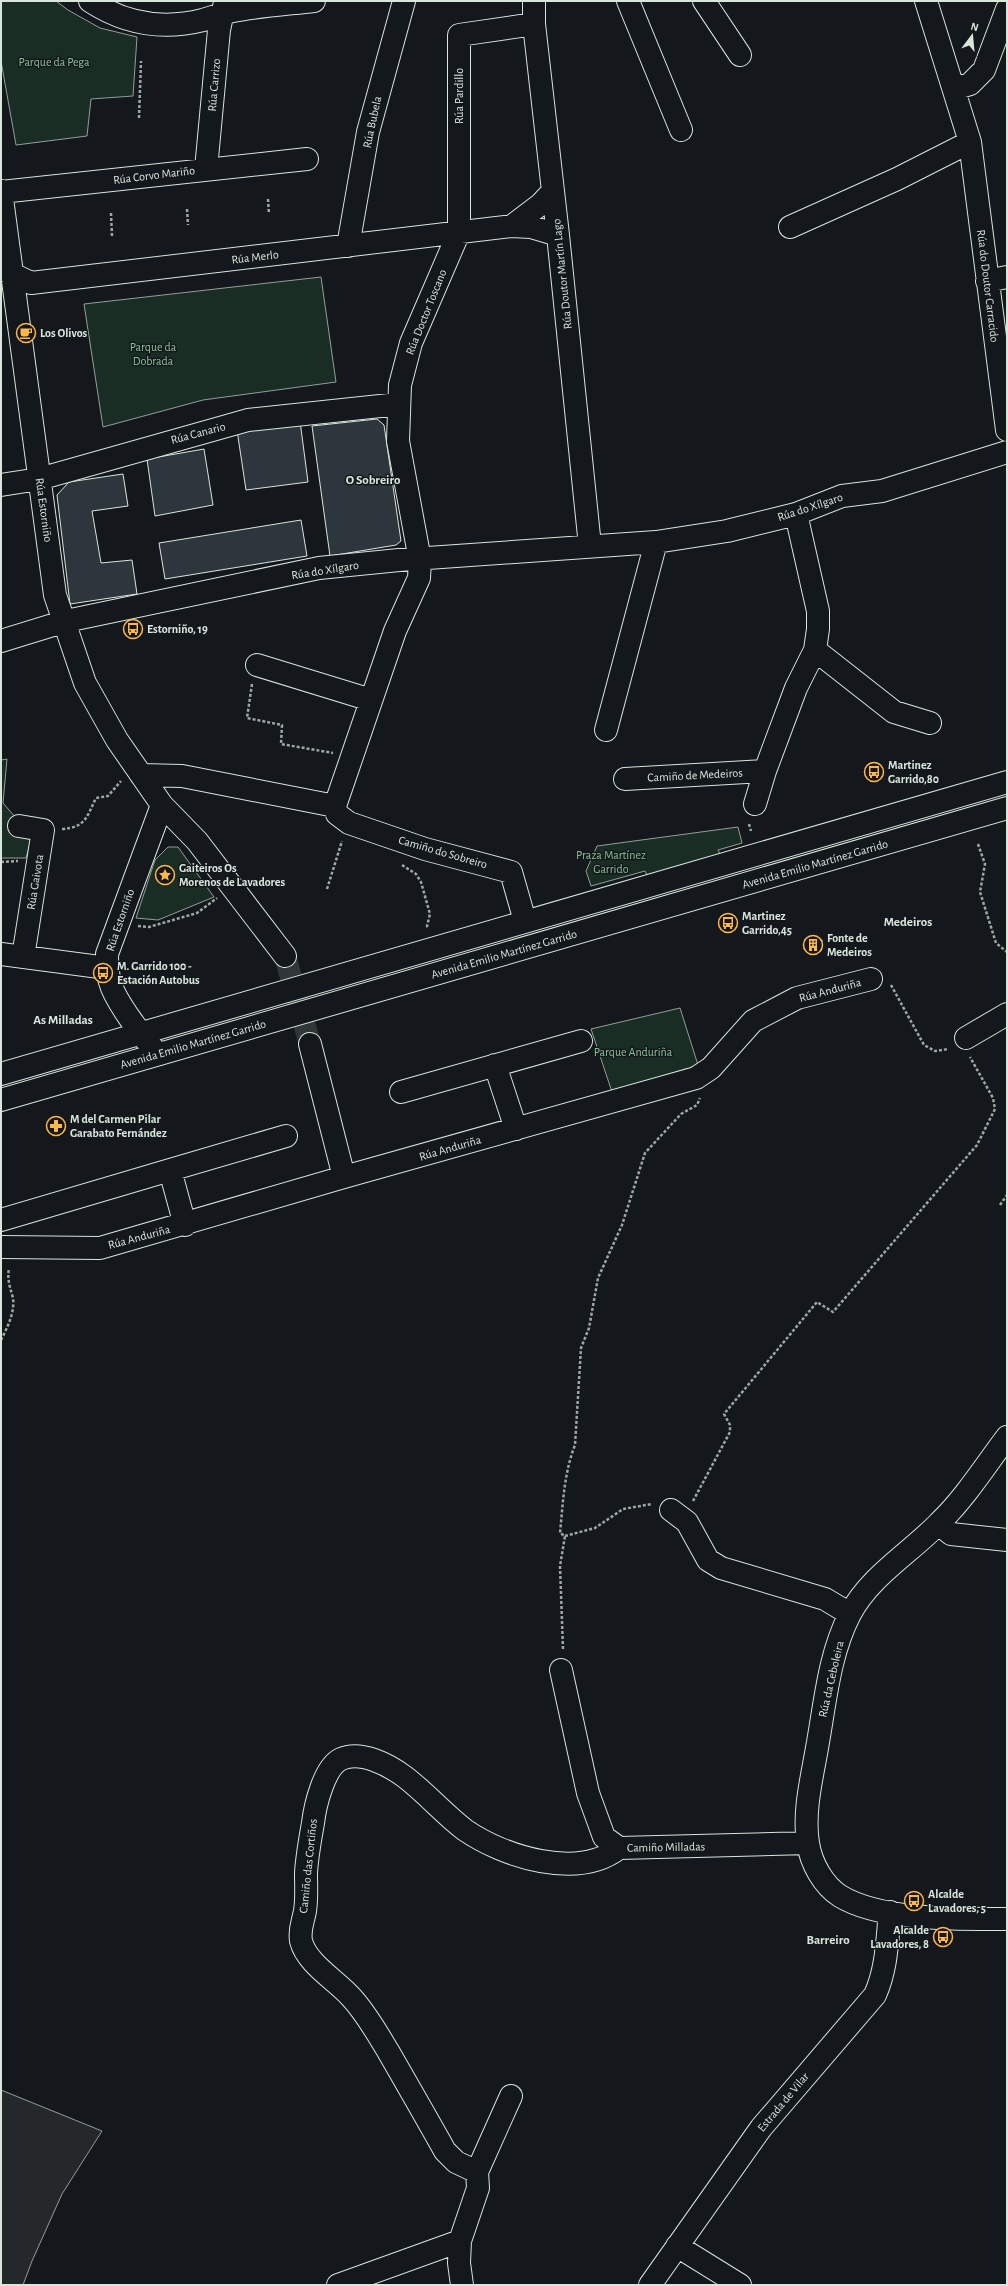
<svg xmlns="http://www.w3.org/2000/svg" width="1008" height="2286" viewBox="0 0 1008 2286" font-family="'Alegreya Sans',sans-serif">
	<style>
		.green { fill: #1a2d24; stroke: #939e99 }
		.parking { fill: #24282b; stroke: #939e99 }
		.building { fill: #2c363c; stroke: #d8e6dc }
		.lines { fill: none; stroke-linecap: round; stroke-linejoin: round }
		.minor-tunnel { stroke: #313739; stroke-width: 22; stroke-dasharray: 22 11; stroke-linecap: butt }
		.minor-casing { stroke: #d8e6dc; stroke-width: 24 }
		.major-casing { stroke: #d8e6dc; stroke-width: 24 }
		.path { stroke: #9da8a2; stroke-width: 2.5; stroke-dasharray: 3 2; stroke-linecap: butt }
		.minor { stroke: #14181c; stroke-width: 22 }
		.major { stroke: #14181c; stroke-width: 22 }
		.labels { text-anchor: middle; dominant-baseline: central; stroke-width: 3; stroke-linejoin: round; paint-order: stroke }
		.park-label { font-size: 12px; fill: #8ac095; stroke: #14181c }
		.street-label { font-size: 12px; fill: #d8e6dc; stroke: #14181c }
		.poi-label { font-size: 12px; font-weight: bold; fill: #d8e6dc; stroke: #14181c; text-anchor: start }
		.neighbourhood-label { font-size: 13px; font-weight: bold; fill: #d8e6dc; stroke: #14181c }
	</style>
	<rect width="100%" height="100%" fill="#14181c"/>
	<path class="green" d="M1 1H56L68 10 100 28 137 37 133 96 91 99 87 136 16 145 1 61Z
		M321 277 336 382 203 400 103 427 84 304Z
		M7 759 3 803 15 817 13 832 31 840 26 858H1V760Z
		M738 827 742 843 718 850 720 854 647 875 645 871 591 886 586 871 597 846Z
		M168 847H178L214 897 158 920 136 918 155 860Z
		M680 1008 698 1065 612 1092 591 1029Z"/>
	<path class="parking" d="M1 2090 102 2131 62 2194 32 2261 23 2285H1Z"/>
	<path class="building" d="M377 419 384 425 401 541 396 545 330 556 312 426Z
		M300 421 308 482 246 490 237 430Z
		M204 449 213 505 155 516 147 459Z
		M123 474 128 506 92 511 101 563 132 560 137 594 70 604 57 495 69 482Z
		M301 520 307 556 165 579 159 543Z
		M805 939 822 940 821 951 804 949Z"/>
	<g class="lines">
		<path class="minor-tunnel" d="M285 956 310 1044"/>
		<defs>
			<path id="minor" d="M90 1C125 24 163 30 203 20 213 17 223 13 233 11 259 6 288 4 314 1
				M534 1V24L558 235 590 546
				M628 1 681 130
				M704 1 740 55
				M926 1 970 142 1007 430
				M954 89 970 84 984 70 1007 9
				M206 169 219 30 225 2
				M1 191 55 595 85 683 117 740 162 805 197 841 285 956
				M1 192 307 159
				M512 226 541 204 553 191
				M790 227 897 179 970 142
				M348 246 368 132 404 1
				M2 269 31 283 512 226 531 227 558 235
				M987 281 1007 277
				M1 485 39 479 248 420 399 404
				M1 641 66 621 319 568 399 560 656 542 727 531 796 514 842 496 882 491 1007 452
				M815 650 894 712 930 723
				M257 665 371 700
				M606 730 656 542
				M141 775 182 776 335 806
				M625 779 765 771 796 688 815 650 818 629V611L796 514
				M755 804 765 771
				M19 826 43 830 23 957
				M525 921 511 872 425 849 349 823 337 814 335 806 395 631 419 578 420 560 398 441 400 385 411 343 459 232V35L534 24
				M1 954 107 968
				M966 1038 1007 1014
				M310 1044 344 1177
				M158 1054C144 1039 115 1001 110 982 107 972 107 963 107 954L162 805
				M495 1065 516 1129
				M401 1092 581 1041
				M170 1170 286 1136
				M1 1220 170 1170 185 1225
				M1 1247 100 1248 344 1177 696 1078 711 1068 753 1021 797 998 871 979
				M1007 1437C985 1466 965 1498 939 1523 910 1553 870 1576 850 1614 829 1654 825 1704 817 1748 812 1777 803 1812 808 1843 811 1863 823 1885 840 1896 881 1921 960 1919 1007 1919
				M671 1510 687 1522 708 1560 721 1568 825 1599 850 1614
				M939 1524 951 1534 1007 1540
				M561 1670 588 1793 604 1837 619 1848 808 1843
				M477 2172 511 2096
				M460 2241 459 2263 462 2285
				M677 2246 740 2285
				M338 2285 460 2241 478 2188 477 2172 456 2162 445 2151C426 2117 407 2084 388 2051 377 2033 366 2013 351 1997 336 1980 307 1964 301 1941 299 1929 303 1922 305 1911 307 1899 306 1885 306 1873 307 1856 310 1840 313 1823 315 1806 324 1767 341 1759 361 1750 389 1765 405 1777 426 1793 444 1814 465 1830 504 1857 578 1880 619 1848
				M650 2285 761 2128 875 1995C887 1968 887 1941 890 1912"/>
			<path id="major" d="M1 1074 1007 782
				M1 1100 1007 808"/>
		</defs>
		<use href="#minor" class="minor-casing"/>
		<use href="#major" class="major-casing"/>
		<path class="path" d="M139 118 141 61
			M268 199 269 214
			M187 209 188 225
			M111 213 112 236
			M252 684 247 718 282 725 281 744 333 753
			M749 824 751 831
			M62 829C86 827 86 818 96 798L108 796 121 781
			M978 844 985 864 980 892 996 943 1007 952
			M1 862 18 861
			M402 865 416 874 421 882 430 914 427 926 428 929
			M327 889 342 841
			M138 926 149 927 197 913 217 898
			M891 985 924 1045 935 1051 948 1049
			M1000 1205 1007 1195
			M1 1340C7 1328 15 1313 13 1298 10 1287 7 1280 9 1268
			M693 1501 730 1432V1425L724 1414 817 1302 833 1312 977 1145 995 1109 993 1098 970 1057
			M565 1536 595 1528 623 1509 652 1504
			M563 1649 560 1566 565 1536 560 1533C563 1503 564 1473 575 1445L581 1348 589 1328 598 1278 622 1225 645 1153 681 1114 697 1105 700 1098"/>
		<use href="#minor" class="minor"/>
		<use href="#major" class="major"/>
	</g>
	<defs>
		<symbol id="cafe-ring" viewBox="-11 -11 22 22"><circle r="9.5" fill="#14181c" stroke="#ffb74d" stroke-width="1.5"/><path d="M-5.5-4.5H6V0H3Q3 3.5 0 3.5H-2.5Q-5.5 3.5-5.5 0ZM3-3.2v2h1.7v-2ZM-6 4.5H4V6H-6Z" fill="#ffb74d"/></symbol>
		<symbol id="bus-ring" viewBox="-11 -11 22 22"><circle r="9.5" fill="#14181c" stroke="#ffb74d" stroke-width="1.5"/><path d="M-5-6H5V4H4V6H2V4H-2V6H-4V4H-5ZM-3.5-4V0h7V-4ZM-3.5 1.2v1.5H-2V1.2ZM2 1.2v1.5H3.5V1.2Z" fill="#ffb74d"/></symbol>
		<symbol id="sight-ring" viewBox="-11 -11 22 22"><circle r="9.5" fill="#14181c" stroke="#ffb74d" stroke-width="1.5"/><path d="M0-6L1.8-2.2L6-1.7L2.9 1.2L3.7 5.4L0 3.3L-3.7 5.4L-2.9 1.2L-6-1.7L-1.8-2.2Z" fill="#ffb74d"/></symbol>
		<symbol id="building-ring" viewBox="-11 -11 22 22"><circle r="9.5" fill="#14181c" stroke="#ffb74d" stroke-width="1.5"/><path d="M-4-6H4V6H1V3H-1V6H-4ZM-2.5-4.3h1.7v1.8h-1.7ZM.8-4.3h1.7v1.8H.8ZM-2.5-1h1.7V.8h-1.7ZM.8-1h1.7V.8H.8Z" fill="#ffb74d"/></symbol>
		<symbol id="pharmacy-ring" viewBox="-11 -11 22 22"><circle r="9.5" fill="#14181c" stroke="#ffb74d" stroke-width="1.5"/><path d="M-2-6h4v4h4v4h-4v4h-4v-4h-4v-4h4Z" fill="#ffb74d"/></symbol>
	</defs>
	<g fill-rule="evenodd">
		<use href="#cafe-ring" x="15" y="322" width="22" height="22"/>
		<use href="#bus-ring" x="122" y="618" width="22" height="22"/>
		<use href="#bus-ring" x="863" y="761" width="22" height="22"/>
		<use href="#sight-ring" x="154" y="864" width="22" height="22"/>
		<use href="#bus-ring" x="717" y="912" width="22" height="22"/>
		<use href="#building-ring" x="802" y="934" width="22" height="22"/>
		<use href="#bus-ring" x="92" y="962" width="22" height="22"/>
		<use href="#pharmacy-ring" x="45" y="1115" width="22" height="22"/>
		<use href="#bus-ring" x="903" y="1890" width="22" height="22"/>
		<use href="#bus-ring" x="932" y="1926" width="22" height="22"/>
	</g>
	<g class="labels">
		<g class="park-label">
			<text x="54" y="62">Parque da Pega</text>
			<text x="153" y="347">Parque da<tspan x="153" dy="14">Dobrada</tspan></text>
			<text x="611" y="855">Praza Martínez<tspan x="611" dy="14">Garrido</tspan></text>
			<text x="633" y="1052">Parque Anduriña</text>
		</g>
		<g class="street-label">
			<text transform="translate(214 85) rotate(-85)">Rúa Carrizo</text>
			<text transform="translate(459 96) rotate(-90)">Rúa Pardillo</text>
			<text transform="translate(372 122) rotate(-78)">Rúa Bubela</text>
			<text transform="translate(154 175) rotate(-7)">Rúa Corvo Mariño</text>
			<text transform="translate(255 257) rotate(-7)">Rúa Merlo</text>
			<text transform="translate(562 274) rotate(-96)">Rúa Doutor Martín Lago</text>
			<text transform="translate(988 286) rotate(83)">Rúa do Doutor Carracido</text>
			<text transform="translate(426 312) rotate(-68)">Rúa Doctor Toscano</text>
			<text transform="translate(198 433) rotate(-15)">Rúa Canario</text>
			<text transform="translate(810 507) rotate(-18)">Rúa do Xílgaro</text>
			<text transform="translate(44 510) rotate(82)">Rúa Estorniño</text>
			<text transform="translate(325 570) rotate(-9)">Rúa do Xílgaro</text>
			<text transform="translate(695 775) rotate(-3)">Camiño de Medeiros</text>
			<text transform="translate(443 852) rotate(16)">Camiño do Sobreiro</text>
			<text transform="translate(815 864) rotate(-16)">Avenida Emilio Martínez Garrido</text>
			<text transform="translate(35 882) rotate(-81)">Rúa Gaivota</text>
			<text transform="translate(120 920) rotate(-71)">Rúa Estorniño</text>
			<text transform="translate(504 954) rotate(-16)">Avenida Emilio Martínez Garrido</text>
			<text transform="translate(830 990) rotate(-15)">Rúa Anduriña</text>
			<text transform="translate(193 1044) rotate(-16)">Avenida Emilio Martínez Garrido</text>
			<text transform="translate(450 1148) rotate(-16)">Rúa Anduriña</text>
			<text transform="translate(139 1237) rotate(-15)">Rúa Anduriña</text>
			<text transform="translate(831 1679) rotate(-77)">Rúa da Ceboleira</text>
			<text transform="translate(666 1847) rotate(-1)">Camiño Milladas</text>
			<text transform="translate(308 1866) rotate(-84)">Camiño das Cortiños</text>
			<text transform="translate(783 2102) rotate(-50)">Estrada de Vilar</text>
		</g>
		<g class="poi-label">
			<text x="40" y="333">Los Olivos</text>
			<text x="147" y="629">Estorniño, 19</text>
			<text x="888" y="765">Martinez<tspan x="888" dy="14">Garrido,80</tspan></text>
			<text x="179" y="868">Gaiteiros Os<tspan x="179" dy="14">Morenos de Lavadores</tspan></text>
			<text x="742" y="916">Martinez<tspan x="742" dy="14">Garrido,45</tspan></text>
			<text x="827" y="938">Fonte de<tspan x="827" dy="14">Medeiros</tspan></text>
			<text x="117" y="966">M. Garrido 100 -<tspan x="117" dy="14">Estación Autobus</tspan></text>
			<text x="70" y="1119">M del Carmen Pilar<tspan x="70" dy="14">Garabato Fernández</tspan></text>
			<text x="928" y="1894">Alcalde<tspan x="928" dy="14">Lavadores, 5</tspan></text>
			<text x="929" y="1930" text-anchor="end">Alcalde<tspan x="929" dy="14">Lavadores, 8</tspan></text>
		</g>
		<g class="neighbourhood-label">
			<text x="373" y="480">O Sobreiro</text>
			<text x="908" y="922">Medeiros</text>
			<text x="63" y="1020">As Milladas</text>
			<text x="828" y="1940">Barreiro</text>
		</g>
	</g>
	<rect width="1008" height="2286" fill="none" stroke="#d8e6dc" stroke-width="4"/>
	<g transform="translate(972 36) rotate(16)" stroke="#14181c" stroke-width="3" paint-order="stroke">
	<path d="M0-3L7 15L0 10L-7 15Z" fill="#d8e6dc"/>
	<text y="-6" font-size="11" font-weight="bold" text-anchor="middle" fill="#d8e6dc">N</text>
	</g>
</svg>
